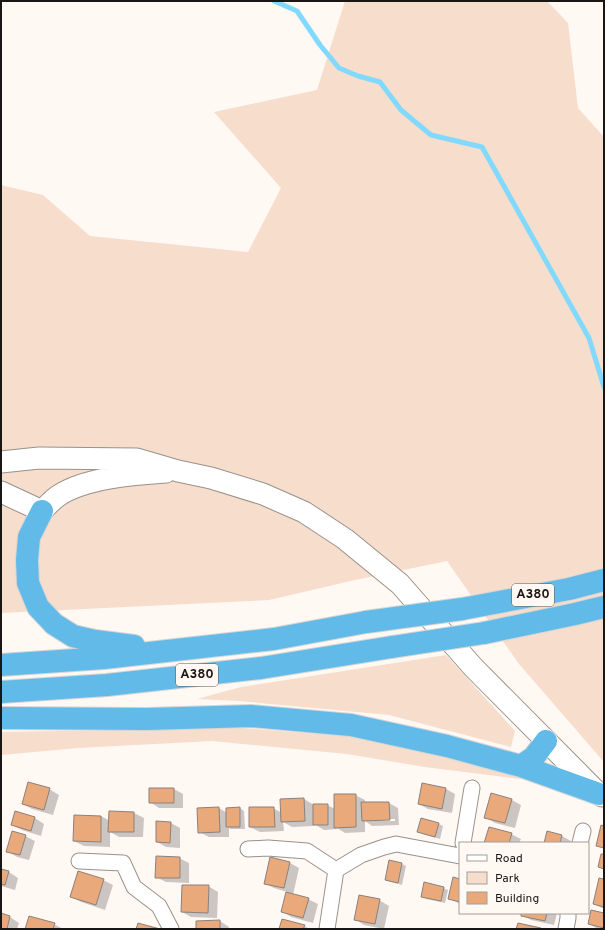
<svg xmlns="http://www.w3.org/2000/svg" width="605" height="930" viewBox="0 0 605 930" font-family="Overpass,sans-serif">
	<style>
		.green { fill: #f6ddcc }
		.shadow { fill: #0003; fill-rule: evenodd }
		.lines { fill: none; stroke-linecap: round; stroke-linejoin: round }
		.stream { stroke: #82d9fe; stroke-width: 5 }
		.building { fill: #eaa97b; stroke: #89817c }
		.street-casing { stroke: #99918b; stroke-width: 17 }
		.secondary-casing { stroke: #99918b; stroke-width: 23 }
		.highway-casing { stroke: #d6d5d5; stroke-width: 24 }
		.street { stroke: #fff; stroke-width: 15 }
		.secondary { stroke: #fff; stroke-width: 21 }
		.highway { stroke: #61bae8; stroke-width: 22 }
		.highway-bridge-casing { stroke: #d6d5d5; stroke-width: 24; stroke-linecap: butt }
		.highway-bridge { stroke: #61bae8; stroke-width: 22 }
		.labels { text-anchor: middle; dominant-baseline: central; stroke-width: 3.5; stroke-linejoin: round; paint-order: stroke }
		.shield { fill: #fff8f3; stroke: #5e5a56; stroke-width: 1 }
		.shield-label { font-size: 13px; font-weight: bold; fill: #191613 }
	</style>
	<rect width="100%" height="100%" fill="#fff8f3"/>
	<path class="green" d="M345 1H547L568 23 578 108 604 137V762L519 664 447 561 355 580 269 600 1 613V185L43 195 90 236 248 252 281 188 214 112 317 90Z
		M446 655 515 731 511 747 389 715 239 701 197 699 241 687Z
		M241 728 347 736 430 753 529 780 425 767 347 754 212 741 78 748 1 755V732Z"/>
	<path class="shadow" d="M423 784 446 789 455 794 452 813 428 809 419 804Z
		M49 789 59 795 53 815 32 809 23 804Z
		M150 789H174L183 794V808H159L150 802Z
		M355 795 365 800V803H389L398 808 399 825 372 826 365 821V832L345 833 337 828V829L324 830 314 824V826L292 827 283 822 284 831 260 832 250 827 273 808 282 813 304 799 314 805H327L335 809ZM371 819H395V821H371Z
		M512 800 521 805 515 828 495 823 485 817Z
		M219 808 227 813 240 808 244 811 245 829H231L229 828V837H209L199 832Z
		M110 812 134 813 144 818 143 837H119L110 832V847L84 846 74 841 101 816 110 821Z
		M16 813 35 818 44 824 41 836 22 830 12 825Z
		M171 823 180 828V848L166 847 157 842Z
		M439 824 443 826 440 839 423 834 419 832Z
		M511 834 521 839 519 843H485Z
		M25 836 35 841 29 860 17 857 7 851Z
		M562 836 571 841 570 843H545Z
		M179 858 189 863V883L166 882 156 877Z
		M390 861 402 864 406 866 402 885 391 882 386 880Z
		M290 863 299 868 293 895 308 899 318 904 313 923 291 917 282 911 287 892 274 888 265 883Z
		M1 870 9 872 18 878 15 890 1 886Z
		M103 880 113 885 105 910 81 902 72 897Z
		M460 880V904L449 898Z
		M604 880V909L594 904Z
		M208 886 218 892 217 918 191 917 182 912Z
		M443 888 448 890 445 903 426 899 422 896Z
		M379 900 389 906 384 929 364 925 355 919Z
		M523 913H557L554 925 531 920 522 915Z
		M604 914V929H598L589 924Z
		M1 915 10 917 19 923 17 929H1Z
		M220 921 229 927V929H197Z
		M54 924 63 929H26Z
		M304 926 310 929H280Z"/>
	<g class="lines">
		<path class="stream" d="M274 1 297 11 320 45 339 68 358 76 380 82 401 110 431 135 482 147 589 338 604 387"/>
	</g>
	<path class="building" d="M28 782 50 788 44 810 22 804Z
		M422 783 446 788 442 809 418 804Z
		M149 788H174V803H149Z
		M491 793 512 799 505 823 484 818Z
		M334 794H356V827L334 828Z
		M304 798 305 821 281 822 280 799Z
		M361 802H389L390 820 362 821Z
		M313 804H328V825H313Z
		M219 807 220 832 198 833 197 808Z
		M240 807V827H226V808Z
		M249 807H274L275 827H249Z
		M15 811 35 817 31 831 11 825Z
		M109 811 134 812V832H108Z
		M74 815 101 816V842L73 841Z
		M421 818 439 823 435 837 417 832Z
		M156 821 171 822 170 843 156 842Z
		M601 825 604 826V848L596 846Z
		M489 827 512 833 509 843H484Z
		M12 831 26 835 20 855 6 852Z
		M547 831 562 835 560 843H544Z
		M601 854H604V869L598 867Z
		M156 856 180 857V878H155Z
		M270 857 290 862 284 888 264 884Z
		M389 860 402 863 398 883 385 880Z
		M1 869 9 871 5 885 1 884Z
		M78 871 104 879 96 905 70 897Z
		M453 877 460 879V902L448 899Z
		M599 878 604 879V907L593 904Z
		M424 882 444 887 441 901 421 897Z
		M182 885H209L208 913 181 912Z
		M286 892 309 898 303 918 281 912Z
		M359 895 380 899 375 924 354 920Z
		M591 910 604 913V928L588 924Z
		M1 913 10 916 7 929H1Z
		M521 913H547L545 921 521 916Z
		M29 916 55 923 53 929H25Z
		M282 919 305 925 303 929H279Z
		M220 920V929H196V921Z
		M138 923 160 929H136Z
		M518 923 541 928V929H516Z"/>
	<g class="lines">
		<defs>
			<path id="street" d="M463 843 472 788
				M580 843 583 831
				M248 849 268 848 307 851 336 870 327 929
				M79 861 123 863 134 887 159 906 171 929
				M336 870 361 855 384 847 396 844 460 856
				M566 929 568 918V913"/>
			<path id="secondary" d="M1 462 39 458 137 459 178 471 211 478 263 494 304 512 345 539 400 584 473 667 599 794 602 796
				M1 492 42 511C47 506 52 500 58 496 84 478 135 474 166 472"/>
			<path id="highway" d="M42 511 29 537 27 560 28 583 38 607 54 624 73 636 95 641 134 646
				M462 609 569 589 604 580
				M484 633 575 614 604 607
				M1 665 104 658 274 639 366 622
				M1 692 107 685 261 668 392 647
				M1 718 147 719 251 716 351 725 447 746 521 766 599 794
				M521 766 534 757 546 741"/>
		</defs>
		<use href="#street" class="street-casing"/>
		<use href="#secondary" class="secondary-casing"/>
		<use href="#highway" class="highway-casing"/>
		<use href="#street" class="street"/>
		<use href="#secondary" class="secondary"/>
		<use href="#highway" class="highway"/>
		<defs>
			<path id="highway-bridge" d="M366 622 462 609
				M392 647 484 633"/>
		</defs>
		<use href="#highway-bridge" class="highway-bridge-casing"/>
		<use href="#highway-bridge" class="highway-bridge"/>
	</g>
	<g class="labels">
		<g class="shield">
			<rect x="512" y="584" width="42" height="22" rx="3"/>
			<rect x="176" y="664" width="42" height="22" rx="3"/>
		</g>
		<g class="shield-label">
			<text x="533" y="595">A380</text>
			<text x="197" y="675">A380</text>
		</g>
	</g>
	<rect width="605" height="930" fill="none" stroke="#191613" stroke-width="4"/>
	<rect x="459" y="842" width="130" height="72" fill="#fff8f3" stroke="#a39e99"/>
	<rect x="467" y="855" width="20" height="6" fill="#ffffff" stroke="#a39e99"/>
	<text x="495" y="862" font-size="12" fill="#191613">Road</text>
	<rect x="467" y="872" width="20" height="12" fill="#f6ddcc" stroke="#a39e99"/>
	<text x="495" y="882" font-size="12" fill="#191613">Park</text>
	<rect x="467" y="892" width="20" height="12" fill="#eaa97b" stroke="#a39e99"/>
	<text x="495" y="902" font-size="12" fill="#191613">Building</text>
</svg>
